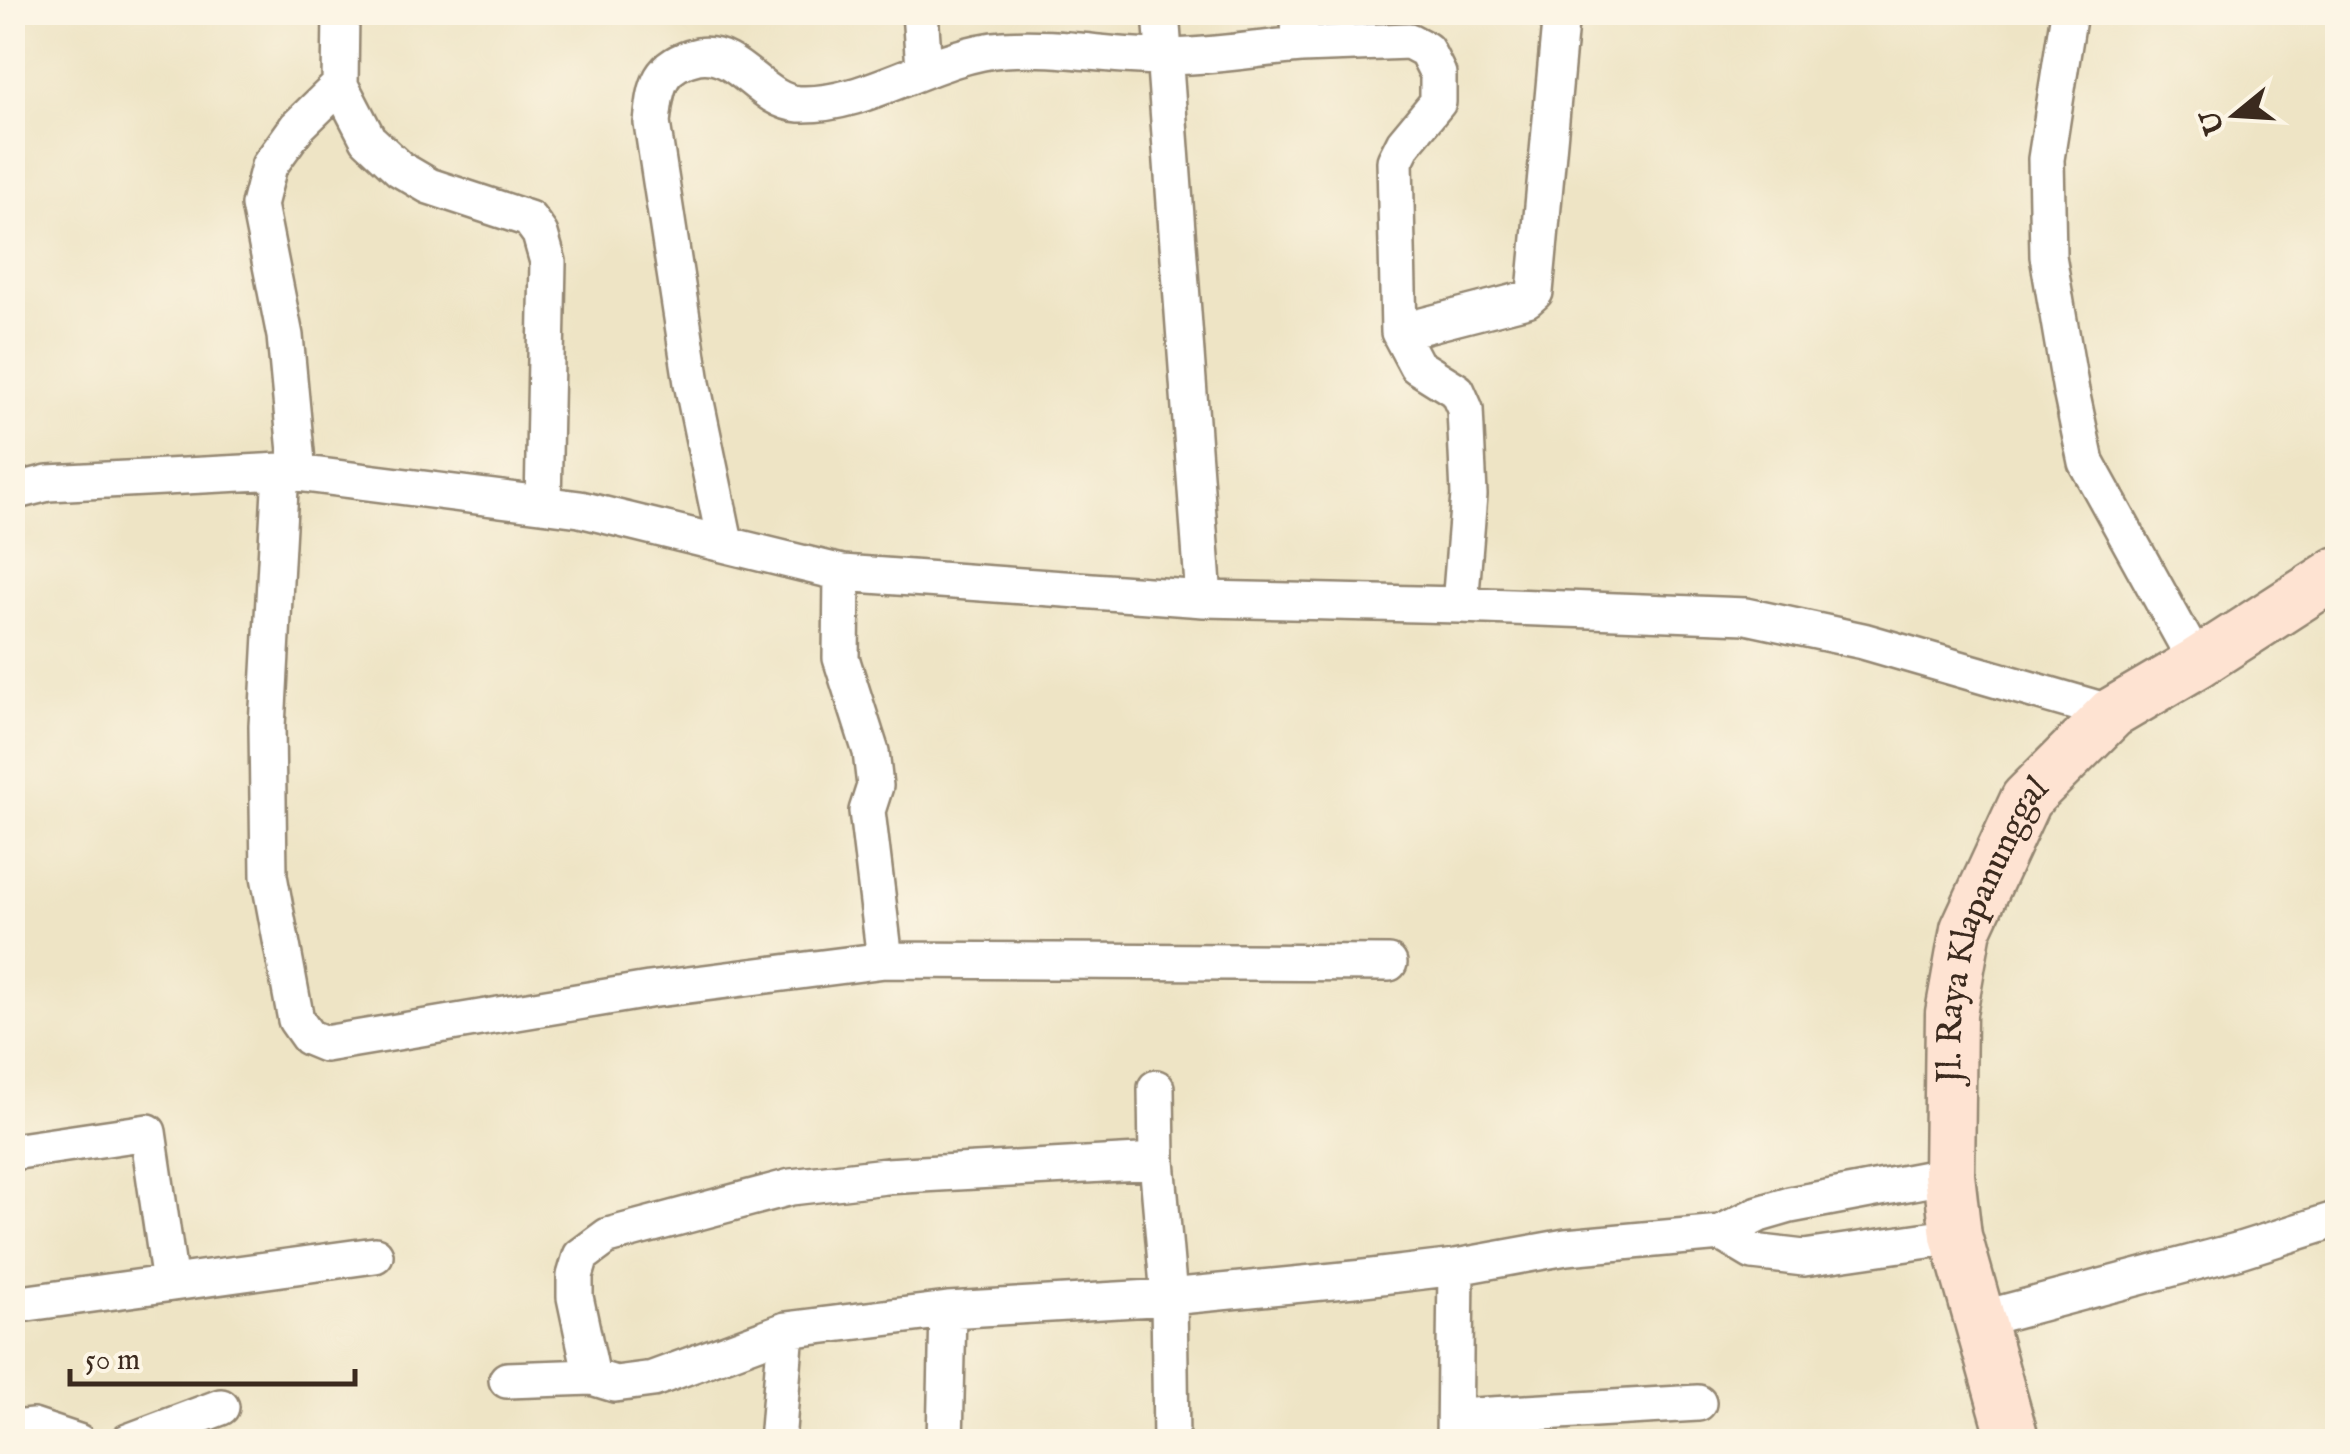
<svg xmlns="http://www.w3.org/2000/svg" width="2350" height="1454" viewBox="0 0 2350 1454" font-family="'IM FELL English',serif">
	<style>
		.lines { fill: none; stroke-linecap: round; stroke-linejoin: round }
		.street-casing { stroke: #948772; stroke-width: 40 }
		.secondary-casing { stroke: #948772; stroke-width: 55 }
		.street { stroke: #fff; stroke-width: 35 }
		.secondary { stroke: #fee3d2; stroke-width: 50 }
		.labels { text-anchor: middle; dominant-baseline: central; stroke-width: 8; stroke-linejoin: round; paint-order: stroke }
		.street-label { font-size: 35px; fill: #3b2a1e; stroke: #fcf5e5 }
	</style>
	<rect width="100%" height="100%" fill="#fcf5e5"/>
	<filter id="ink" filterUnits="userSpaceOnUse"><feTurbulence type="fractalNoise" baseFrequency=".01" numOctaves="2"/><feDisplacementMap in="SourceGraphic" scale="20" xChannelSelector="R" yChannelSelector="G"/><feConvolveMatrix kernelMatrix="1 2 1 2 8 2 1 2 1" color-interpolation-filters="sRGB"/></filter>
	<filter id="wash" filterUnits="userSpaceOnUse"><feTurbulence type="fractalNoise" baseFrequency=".0048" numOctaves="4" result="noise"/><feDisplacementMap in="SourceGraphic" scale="40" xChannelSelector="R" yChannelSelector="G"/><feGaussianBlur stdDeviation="2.25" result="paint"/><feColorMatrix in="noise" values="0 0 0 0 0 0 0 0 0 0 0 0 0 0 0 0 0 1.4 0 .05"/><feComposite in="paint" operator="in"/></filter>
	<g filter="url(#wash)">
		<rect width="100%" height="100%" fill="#eee4c5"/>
	</g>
	<g filter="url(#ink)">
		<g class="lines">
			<defs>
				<path id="street" d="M341 12 340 85 368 139 400 169 429 186 529 219 540 234 548 262 543 504
					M920 12 924 68
					M1161 12 1204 599
					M2069 12 2046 159 2048 256 2071 391 2086 462 2197 663
					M1301 45 1409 41 1426 50 1438 74V102L1404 143 1395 161 1399 332 1417 366 1457 391 1465 409 1469 495 1460 605
					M1399 332 1527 299 1535 292 1561 12
					M281 471 267 726 269 876 296 1020 308 1037 325 1044 649 990 885 960 1389 963
					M298 473 285 336 259 205 269 166 297 127 340 85
					M12 492 48 483 281 471 580 509 842 573 1204 599 1460 605 1746 616 1863 641 2112 713
					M725 542 692 383 652 123C656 87 657 65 698 56 738 49 761 102 799 104 867 107 934 54 1004 49 1057 45 1111 57 1164 57 1209 57 1255 49 1301 45L1298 12
					M842 573 841 658 871 752 875 786 867 811 885 960
					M1156 1088 1157 1161 1169 1297 1171 1442
					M12 1152 148 1132 170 1283
					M1721 1233 1753 1252 1804 1258 1956 1236
					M28 1303 375 1255
					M1981 1319 2237 1251 2338 1219
					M592 1377 575 1297V1276L581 1256 608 1236 791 1187 886 1176 1157 1161
					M507 1380 592 1377 615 1384 653 1379 786 1330 948 1310 1169 1297 1364 1278 1456 1267 1566 1247 1721 1233 1759 1214 1790 1205 1949 1175
					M1456 1417 1698 1403
					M12 1429 33 1427 78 1442
					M128 1442 221 1407
					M777 1442 786 1330
					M945 1442 948 1310
					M1454 1442 1456 1267"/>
				<g id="secondary">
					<path id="s1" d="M2014 1442 1956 1236 1949 1175 1951 1013 1966 929 2026 799 2112 713 2197 663 2338 572"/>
				</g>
			</defs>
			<use href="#street" class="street-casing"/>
			<use href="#secondary" class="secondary-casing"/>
			<use href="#street" class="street"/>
			<use href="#secondary" class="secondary"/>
		</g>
	</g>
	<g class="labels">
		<g class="street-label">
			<text stroke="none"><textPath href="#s1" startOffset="528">Jl. Raya Klapanunggal</textPath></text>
		</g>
	</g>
	<rect width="2350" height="1454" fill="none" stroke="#fcf5e5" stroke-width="50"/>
	<g transform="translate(2235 115) rotate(252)" stroke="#fcf5e5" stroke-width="8" paint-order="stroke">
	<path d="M0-8L18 38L0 25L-18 38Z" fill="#3b2a1e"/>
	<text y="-15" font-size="28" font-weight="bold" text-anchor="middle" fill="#3b2a1e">U</text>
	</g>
	<path d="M70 1369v15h285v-15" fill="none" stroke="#3b2a1e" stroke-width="5"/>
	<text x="85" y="1369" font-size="30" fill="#3b2a1e" stroke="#fcf5e5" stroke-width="8" paint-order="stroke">50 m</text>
</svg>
